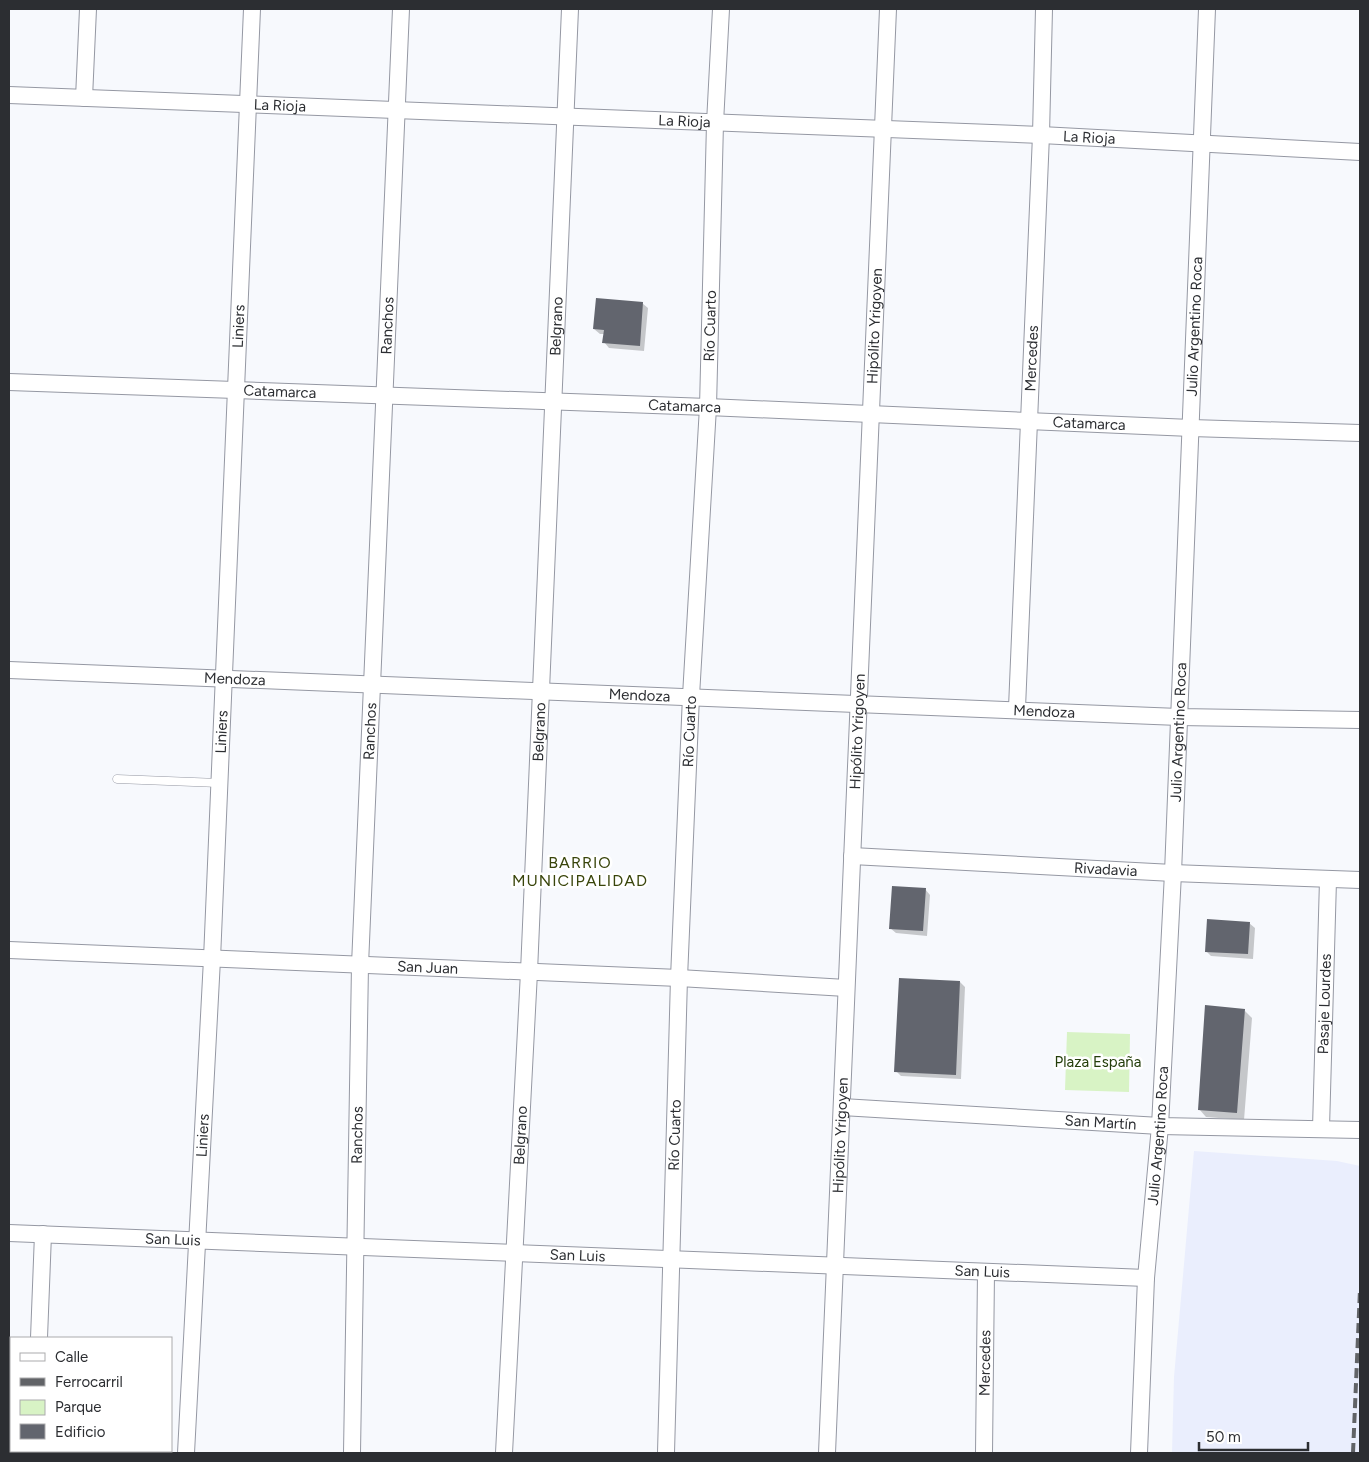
<svg xmlns="http://www.w3.org/2000/svg" width="1369" height="1462" viewBox="0 0 1369 1462" font-family="Figtree,sans-serif">
	<style>
		.built { fill: #eaeefd }
		.green { fill: #d8f3c5 }
		.shadow { fill: #0003 }
		.building { fill: #62656e }
		.lines { fill: none; stroke-linecap: round; stroke-linejoin: round }
		.lane-casing { stroke: #9598a3; stroke-width: 9 }
		.street-casing { stroke: #9598a3; stroke-width: 18 }
		.lane { stroke: #fff; stroke-width: 8 }
		.street { stroke: #fff; stroke-width: 16 }
		.rail { stroke: #616367; stroke-width: 4; stroke-dasharray: 10 5; stroke-linecap: butt }
		.labels { text-anchor: middle; dominant-baseline: central; stroke-width: 5; stroke-linejoin: round; paint-order: stroke }
		.street-label { font-size: 15px; fill: #2c2e32; stroke: #fff }
		.park-label { font-size: 15px; fill: #243e0b; stroke: #fff }
		.neighbourhood-label { font-size: 16px; letter-spacing: 1px; fill: #39450b; stroke: #fff }
	</style>
	<rect width="100%" height="100%" fill="#f7f9fd"/>
	<path class="built" d="M1194 1151 1337 1161 1360 1166V1453H1172L1174 1377Z"/>
	<path class="green" d="M1067 1032 1130 1034 1129 1092 1065 1090Z"/>
	<path class="shadow" d="M642 303 648 308 644 351 609 348 604 342V334H600L594 329Z
		M925 889 930 895 927 936 896 933 890 928Z
		M1249 923 1255 928 1253 959 1211 956 1206 951Z
		M960 982 965 987 961 1079 901 1076 896 1071Z
		M1245 1011 1252 1018 1244 1120 1206 1117 1199 1109Z"/>
	<path class="building" d="M596 298 643 302 640 346 602 343 604 330 593 329Z
		M892 886 926 888 923 931 889 929Z
		M1207 919 1250 922 1248 954 1205 952Z
		M899 978 960 981 956 1075 894 1072Z
		M1205 1005 1245 1009 1237 1113 1198 1110Z"/>
	<g class="lines">
		<defs>
			<path id="lane" d="M117 779 219 783"/>
			<g id="street">
				<path id="s1" d="M9 95 1041 135 1360 152"/>
				<path d="M84 98 88 9"/>
				<path id="s2" d="M9 382 708 407 1191 428 1360 433"/>
				<path id="s3" d="M9 670 1179 717 1360 720"/>
				<path id="s4" d="M1017 708 1041 135 1044 9"/>
				<path id="s5" d="M852 856 1173 873 1360 880"/>
				<path id="s6" d="M9 950 679 978 846 988"/>
				<path id="s7" d="M842 1107 1160 1126 1360 1130"/>
				<path id="s8" d="M1321 1128 1328 880"/>
				<path id="s9" d="M9 1233 1146 1278"/>
				<path d="M39 1338 43 1234"/>
				<path d="M33 1453V1451"/>
				<path id="s10" d="M186 1453 212 959 252 9"/>
				<path id="s11" d="M352 1453 360 965 401 9"/>
				<path id="s12" d="M504 1453 529 972 570 9"/>
				<path id="s13" d="M666 1453 679 978 691 696 708 407 715 123 721 9"/>
				<path id="s14" d="M827 1453 888 9"/>
				<path id="s15" d="M984 1453 986 1272"/>
				<path id="s16" d="M1139 1453 1146 1278 1160 1126 1173 873 1207 9"/>
			</g>
		</defs>
		<use href="#lane" class="lane-casing"/>
		<use href="#street" class="street-casing"/>
		<use href="#lane" class="lane"/>
		<use href="#street" class="street"/>
		<path class="rail" d="M1353 1453 1360 1290"/>
	</g>
	<g class="labels">
		<g class="street-label">
			<text stroke="none"><textPath href="#s1" startOffset="271">La Rioja</textPath></text>
			<text stroke="none"><textPath href="#s1" startOffset="676">La Rioja</textPath></text>
			<text stroke="none"><textPath href="#s1" startOffset="1081">La Rioja</textPath></text>
			<text stroke="none"><textPath href="#s10" startOffset="1128">Liniers</textPath></text>
			<text stroke="none"><textPath href="#s11" startOffset="1128">Ranchos</textPath></text>
			<text stroke="none"><textPath href="#s12" startOffset="1128">Belgrano</textPath></text>
			<text stroke="none"><textPath href="#s13" startOffset="1128">Río Cuarto</textPath></text>
			<text stroke="none"><textPath href="#s14" startOffset="1128">Hipólito Yrigoyen</textPath></text>
			<text stroke="none"><textPath href="#s16" startOffset="1128">Julio Argentino Roca</textPath></text>
			<text stroke="none"><textPath href="#s4" startOffset="350">Mercedes</textPath></text>
			<text stroke="none"><textPath href="#s2" startOffset="271">Catamarca</textPath></text>
			<text stroke="none"><textPath href="#s2" startOffset="676">Catamarca</textPath></text>
			<text stroke="none"><textPath href="#s2" startOffset="1081">Catamarca</textPath></text>
			<text stroke="none"><textPath href="#s3" startOffset="226">Mendoza</textPath></text>
			<text stroke="none"><textPath href="#s3" startOffset="631">Mendoza</textPath></text>
			<text stroke="none"><textPath href="#s3" startOffset="1036">Mendoza</textPath></text>
			<text stroke="none"><textPath href="#s10" startOffset="722">Liniers</textPath></text>
			<text stroke="none"><textPath href="#s11" startOffset="722">Ranchos</textPath></text>
			<text stroke="none"><textPath href="#s12" startOffset="722">Belgrano</textPath></text>
			<text stroke="none"><textPath href="#s13" startOffset="722">Río Cuarto</textPath></text>
			<text stroke="none"><textPath href="#s14" startOffset="722">Hipólito Yrigoyen</textPath></text>
			<text stroke="none"><textPath href="#s16" startOffset="722">Julio Argentino Roca</textPath></text>
			<text stroke="none"><textPath href="#s5" startOffset="254">Rivadavia</textPath></text>
			<text stroke="none"><textPath href="#s6" startOffset="419">San Juan</textPath></text>
			<text stroke="none"><textPath href="#s8" startOffset="124">Pasaje Lourdes</textPath></text>
			<text stroke="none"><textPath href="#s7" startOffset="259">San Martín</textPath></text>
			<text stroke="none"><textPath href="#s10" startOffset="318">Liniers</textPath></text>
			<text stroke="none"><textPath href="#s11" startOffset="318">Ranchos</textPath></text>
			<text stroke="none"><textPath href="#s12" startOffset="318">Belgrano</textPath></text>
			<text stroke="none"><textPath href="#s13" startOffset="318">Río Cuarto</textPath></text>
			<text stroke="none"><textPath href="#s14" startOffset="318">Hipólito Yrigoyen</textPath></text>
			<text stroke="none"><textPath href="#s16" startOffset="318">Julio Argentino Roca</textPath></text>
			<text stroke="none"><textPath href="#s9" startOffset="164">San Luis</textPath></text>
			<text stroke="none"><textPath href="#s9" startOffset="569">San Luis</textPath></text>
			<text stroke="none"><textPath href="#s9" startOffset="974">San Luis</textPath></text>
			<text stroke="none"><textPath href="#s15" startOffset="90">Mercedes</textPath></text>
		</g>
		<g class="park-label">
			<text x="1098" y="1062">Plaza España</text>
		</g>
		<g class="neighbourhood-label">
			<text x="580" y="862">BARRIO<tspan x="580" dy="18">MUNICIPALIDAD</tspan></text>
		</g>
	</g>
	<rect width="1369" height="1462" fill="none" stroke="#2c2e32" stroke-width="20"/>
	<rect x="10" y="1337" width="162" height="115" fill="#ffffff" stroke="#ababad"/>
	<rect x="20" y="1353" width="25" height="8" fill="#ffffff" stroke="#ababad"/>
	<text x="55" y="1362" font-size="15" fill="#2c2e32">Calle</text>
	<rect x="20" y="1378" width="25" height="8" fill="#616367" stroke="#ababad"/>
	<text x="55" y="1387" font-size="15" fill="#2c2e32">Ferrocarril</text>
	<rect x="20" y="1400" width="25" height="15" fill="#d8f3c5" stroke="#ababad"/>
	<text x="55" y="1412" font-size="15" fill="#2c2e32">Parque</text>
	<rect x="20" y="1424" width="25" height="15" fill="#62656e" stroke="#ababad"/>
	<text x="55" y="1437" font-size="15" fill="#2c2e32">Edificio</text>
	<path d="M1199 1442v8h109v-8" fill="none" stroke="#2c2e32" stroke-width="2.5"/>
	<text x="1206" y="1442" font-size="15" fill="#2c2e32" stroke="#ffffff" stroke-width="4" paint-order="stroke">50 m</text>
</svg>
